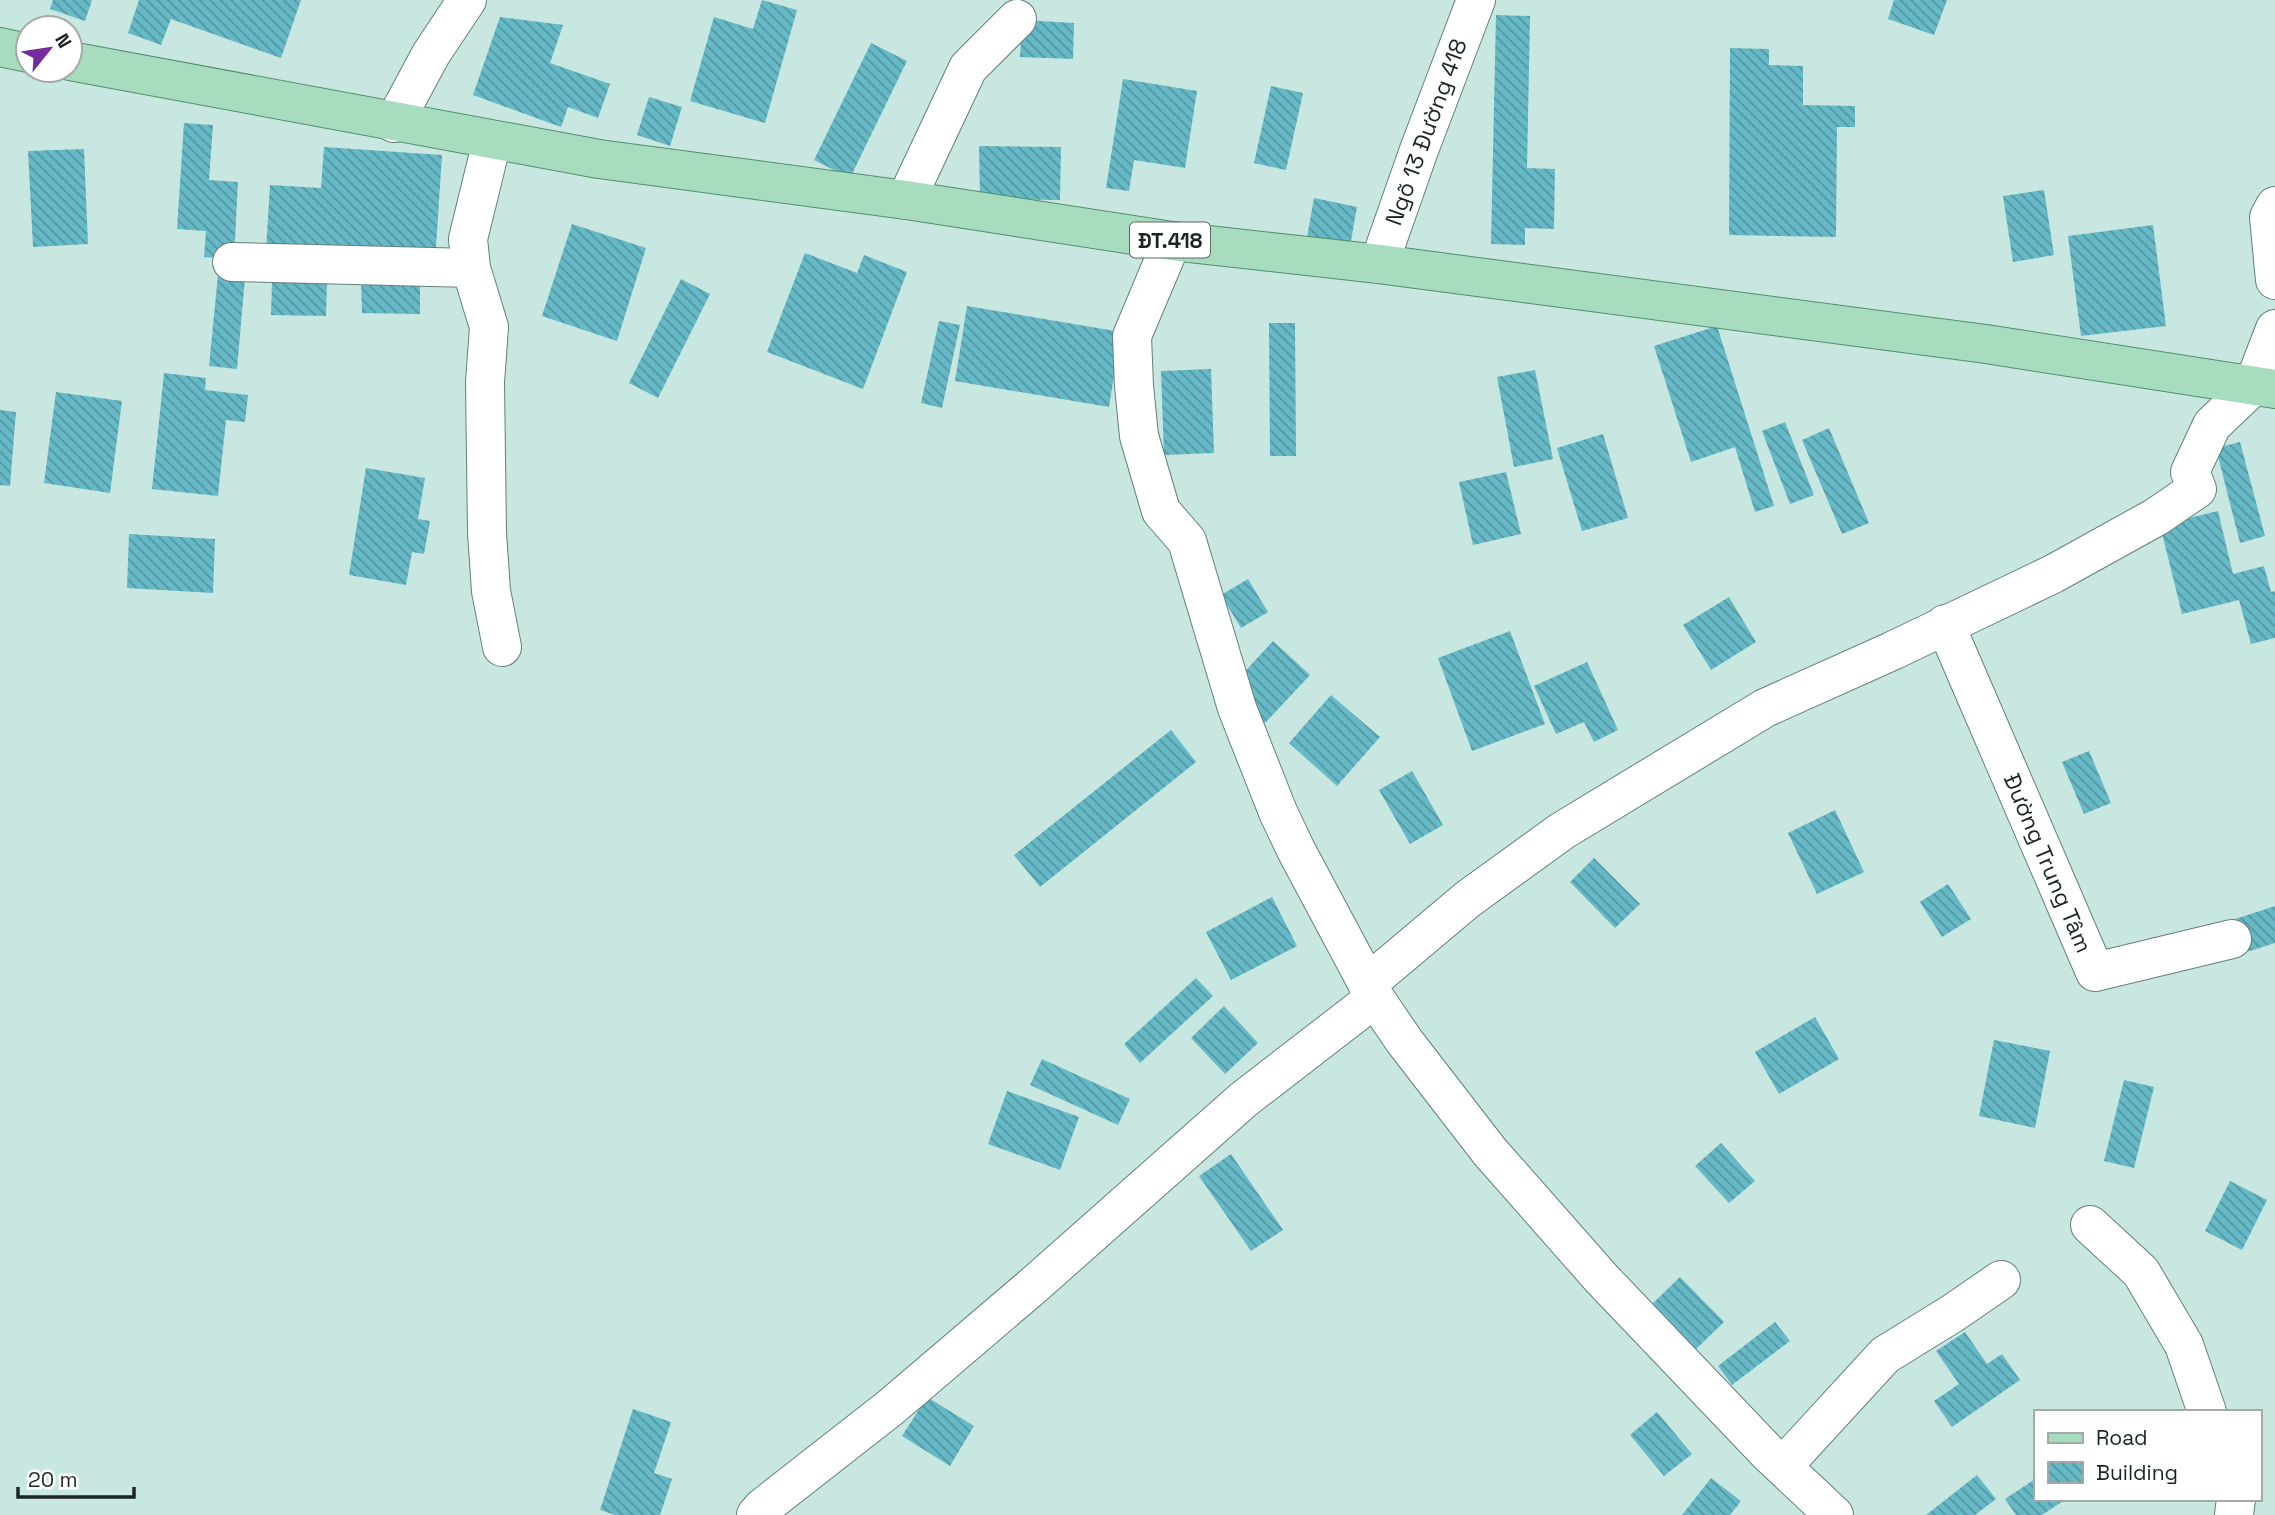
<svg xmlns="http://www.w3.org/2000/svg" width="2275" height="1515" viewBox="0 0 2275 1515" font-family="'Space Grotesk',sans-serif">
	<style>
		.building { fill: url(#building-back-hatch) }
		.lines { fill: none; stroke-linecap: round; stroke-linejoin: round }
		.street-casing { stroke: #647f7a; stroke-width: 40 }
		.primary-casing { stroke: #508f6c; stroke-width: 40 }
		.street { stroke: #fff; stroke-width: 38 }
		.primary { stroke: #a7ddbe; stroke-width: 38 }
		.labels { text-anchor: middle; dominant-baseline: central; stroke-width: 5; stroke-linejoin: round; paint-order: stroke }
		.shield { fill: #fff; stroke: #5f6766; stroke-width: 2 }
		.shield-label { font-size: 21px; font-weight: bold; fill: #1b2624 }
		.street-label { font-size: 23px; fill: #1b2624; stroke: #fff }
	</style>
	<defs>
		<pattern id="building-back-hatch" width="6" height="6" patternUnits="userSpaceOnUse" patternTransform="scale(1.75)"><rect width="6" height="6" fill="#66b9c6"/><path d="M-1 5l2 2M0 0l6 6M5-1l2 2" fill="none" stroke="#5396a1"/></pattern>
	</defs>
	<rect width="100%" height="100%" fill="#c9e7e1"/>
	<path class="building" d="M53 0H92L85 21 50 9Z
		M139 0H301L281 58 171 19 161 45 128 33Z
		M762 0 797 10 765 123 690 101 714 17 753 29Z
		M1894 0H1947L1934 35 1888 19Z
		M1496 15 1530 16 1527 168 1555 169 1554 229 1525 228V245L1491 244Z
		M500 17 563 25 550 63 610 84 598 118 568 107 561 127 473 95Z
		M1022 20 1074 23 1073 59 1020 57Z
		M871 43 907 61 850 178 814 160Z
		M1730 48 1769 49V65L1803 66V105L1855 106V127H1837L1836 237 1729 235Z
		M1123 79 1197 91 1185 168 1134 160 1129 191 1106 188Z
		M1271 86 1303 93 1286 170 1254 163Z
		M649 97 682 107 670 146 637 135Z
		M184 123 213 125 209 180 238 182 234 259 204 257 206 231 177 229Z
		M979 146 1061 147 1060 200 980 199Z
		M324 147 442 155 435 262 266 250 270 185 321 188Z
		M84 149 88 244 33 247 28 151Z
		M2044 190 2054 255 2013 262 2003 196Z
		M1314 198 1357 207 1349 252 1306 243Z
		M572 224 646 248 617 341 542 316Z
		M2153 225 2166 326 2081 336 2068 236Z
		M805 253 857 273 864 255 907 272 863 389 767 352Z
		M218 275 245 278 237 369 209 366Z
		M681 279 710 294 658 398 629 383Z
		M420 280V314L362 313 361 281Z
		M272 281 327 282 326 316 271 315Z
		M967 306 1121 332 1109 407 955 381Z
		M939 321 960 325 942 408 921 403Z
		M1269 323H1295L1296 456H1270Z
		M1717 326 1774 506 1755 512 1735 447 1691 462 1654 346Z
		M1211 369 1214 453 1164 455 1161 371Z
		M1535 370 1553 459 1514 467 1497 377Z
		M164 373 206 378 205 390 248 395 245 422 226 420 218 496 152 489Z
		M56 392 122 401 110 493 44 483Z
		M0 410 16 412 10 486 0 485Z
		M1785 422 1814 495 1790 504 1762 431Z
		M1829 428 1869 523 1842 534 1802 440Z
		M1603 434 1628 518 1582 531 1557 448Z
		M2240 442 2265 536 2240 543 2216 448Z
		M366 468 425 478 418 519 430 521 424 554 412 552 406 585 349 575Z
		M1506 472 1521 534 1473 545 1459 482Z
		M2218 511 2233 574 2264 566 2271 592 2275 591V638L2251 644 2239 600 2182 614 2160 525Z
		M129 534 215 539 213 593 127 588Z
		M1248 579 1268 612 1241 628 1221 595Z
		M1729 597 1756 642 1711 670 1683 625Z
		M1510 631 1545 724 1472 751 1438 658Z
		M1273 641 1310 675 1265 723 1229 689Z
		M1587 662 1618 730 1594 742 1584 722 1556 734 1534 686Z
		M1331 695 1380 737 1337 786 1289 743Z
		M1171 730 1196 762 1040 887 1014 855Z
		M2089 751 2111 803 2084 814 2062 762Z
		M1412 771 1443 825 1410 844 1379 790Z
		M1835 810 1864 872 1817 894 1788 833Z
		M1594 858 1640 904 1615 928 1570 882Z
		M1948 884 1971 919 1942 937 1920 902Z
		M1272 897 1297 946 1231 980 1206 932Z
		M2275 906V943L2231 957 2220 924Z
		M1196 978 1213 996 1140 1063 1124 1044Z
		M1224 1006 1258 1043 1225 1074 1191 1038Z
		M1815 1017 1839 1059 1779 1094 1755 1052Z
		M1994 1040 2050 1051 2035 1128 1979 1116Z
		M1042 1059 1130 1099 1118 1125 1030 1085Z
		M2124 1080 2154 1087 2134 1168 2104 1161Z
		M1007 1091 1079 1117 1060 1170 988 1144Z
		M1721 1143 1755 1181 1729 1203 1695 1166Z
		M1231 1154 1283 1230 1251 1251 1199 1176Z
		M2230 1181 2267 1200 2242 1250 2205 1231Z
		M1680 1277 1724 1322 1692 1353 1648 1308Z
		M1775 1322 1790 1341 1732 1385 1718 1366Z
		M1965 1332 1987 1364 2002 1354 2020 1380 1952 1427 1934 1401 1959 1384 1936 1351Z
		M927 1397 974 1426 950 1466 902 1436Z
		M633 1409 671 1422 654 1473 672 1479 660 1515H615L600 1510Z
		M1657 1412 1692 1454 1664 1476 1630 1435Z
		M1977 1475 1996 1499 1975 1515H1926Z
		M1711 1478 1741 1501 1730 1515H1682Z
		M2035 1479V1499H2066L2042 1515H2016L2005 1499Z"/>
	<g class="lines">
		<defs>
			<path id="street" d="M394 123 431 54 467 0
				M492 141 468 239 471 268 489 327 485 382 487 533 491 591 502 647
				M906 200 968 68 1017 19
				M2275 206 2269 217 2275 280
				M1172 241 1132 336 1134 386 1139 436 1161 511 1187 541 1237 708 1278 812 1296 850 1375 998 1405 1042 1490 1152 1602 1279 1768 1453 1834 1515
				M232 262 471 268
				M1379 264 1419 150 1476 0
				M1945 624 2095 972 2232 939
				M1367 984 1468 899 1562 831 1765 708 1892 651 2053 574 2156 517 2197 489 2190 472 2212 425 2253 386 2275 329
				M2090 1225 2141 1272 2184 1345 2207 1412
				M1783 1466 1885 1355 1953 1313 2001 1280
				M756 1515 762 1508 891 1407 1034 1285 1243 1100 1375 998
				M2234 1515 2236 1499"/>
			<path id="primary" d="M0 47 28 53
				M70 61 599 159 906 200 1172 241 1379 264 1986 344 2275 389"/>
		</defs>
		<use href="#street" class="street-casing"/>
		<use href="#primary" class="primary-casing"/>
		<use href="#street" class="street"/>
		<use href="#primary" class="primary"/>
	</g>
	<g class="labels">
		<rect class="shield" x="1130" y="222.5" width="80" height="35" rx="5"/>
		<g class="shield-label">
			<text x="1170" y="240">ĐT.418</text>
		</g>
		<g class="street-label">
			<text transform="translate(1426 132) rotate(-70)">Ngõ 13 Đường 418</text>
			<text transform="translate(2048 863) rotate(67)">Đường Trung Tâm</text>
		</g>
	</g>
	<rect x="2034" y="1410" width="228" height="91" fill="#ffffff" stroke="#a4a8a7" stroke-width="2"/>
	<rect x="2048" y="1433" width="35" height="10" fill="#a7ddbe" stroke="#a4a8a7" stroke-width="2"/>
	<text x="2096" y="1445" font-size="21" fill="#1b2624">Road</text>
	<rect x="2048" y="1462" width="35" height="21" fill="url(#building-back-hatch)" stroke="#a4a8a7" stroke-width="2"/>
	<text x="2096" y="1480" font-size="21" fill="#1b2624">Building</text>
	<g transform="translate(49 49) rotate(60)"><circle r="33" fill="#ffffff" stroke="#a4a8a7" stroke-width="2"/>
	<path d="M0-5L12 26L0 18L-12 26Z" fill="#762a9d"/>
	<text y="-10" font-size="19" font-weight="bold" text-anchor="middle" fill="#1b2624">N</text>
	</g>
	<path d="M18 1487v10h116v-10" fill="none" stroke="#1b2624" stroke-width="3.5"/>
	<text x="28" y="1487" font-size="21" fill="#1b2624" stroke="#ffffff" stroke-width="5" paint-order="stroke">20 m</text>
</svg>
